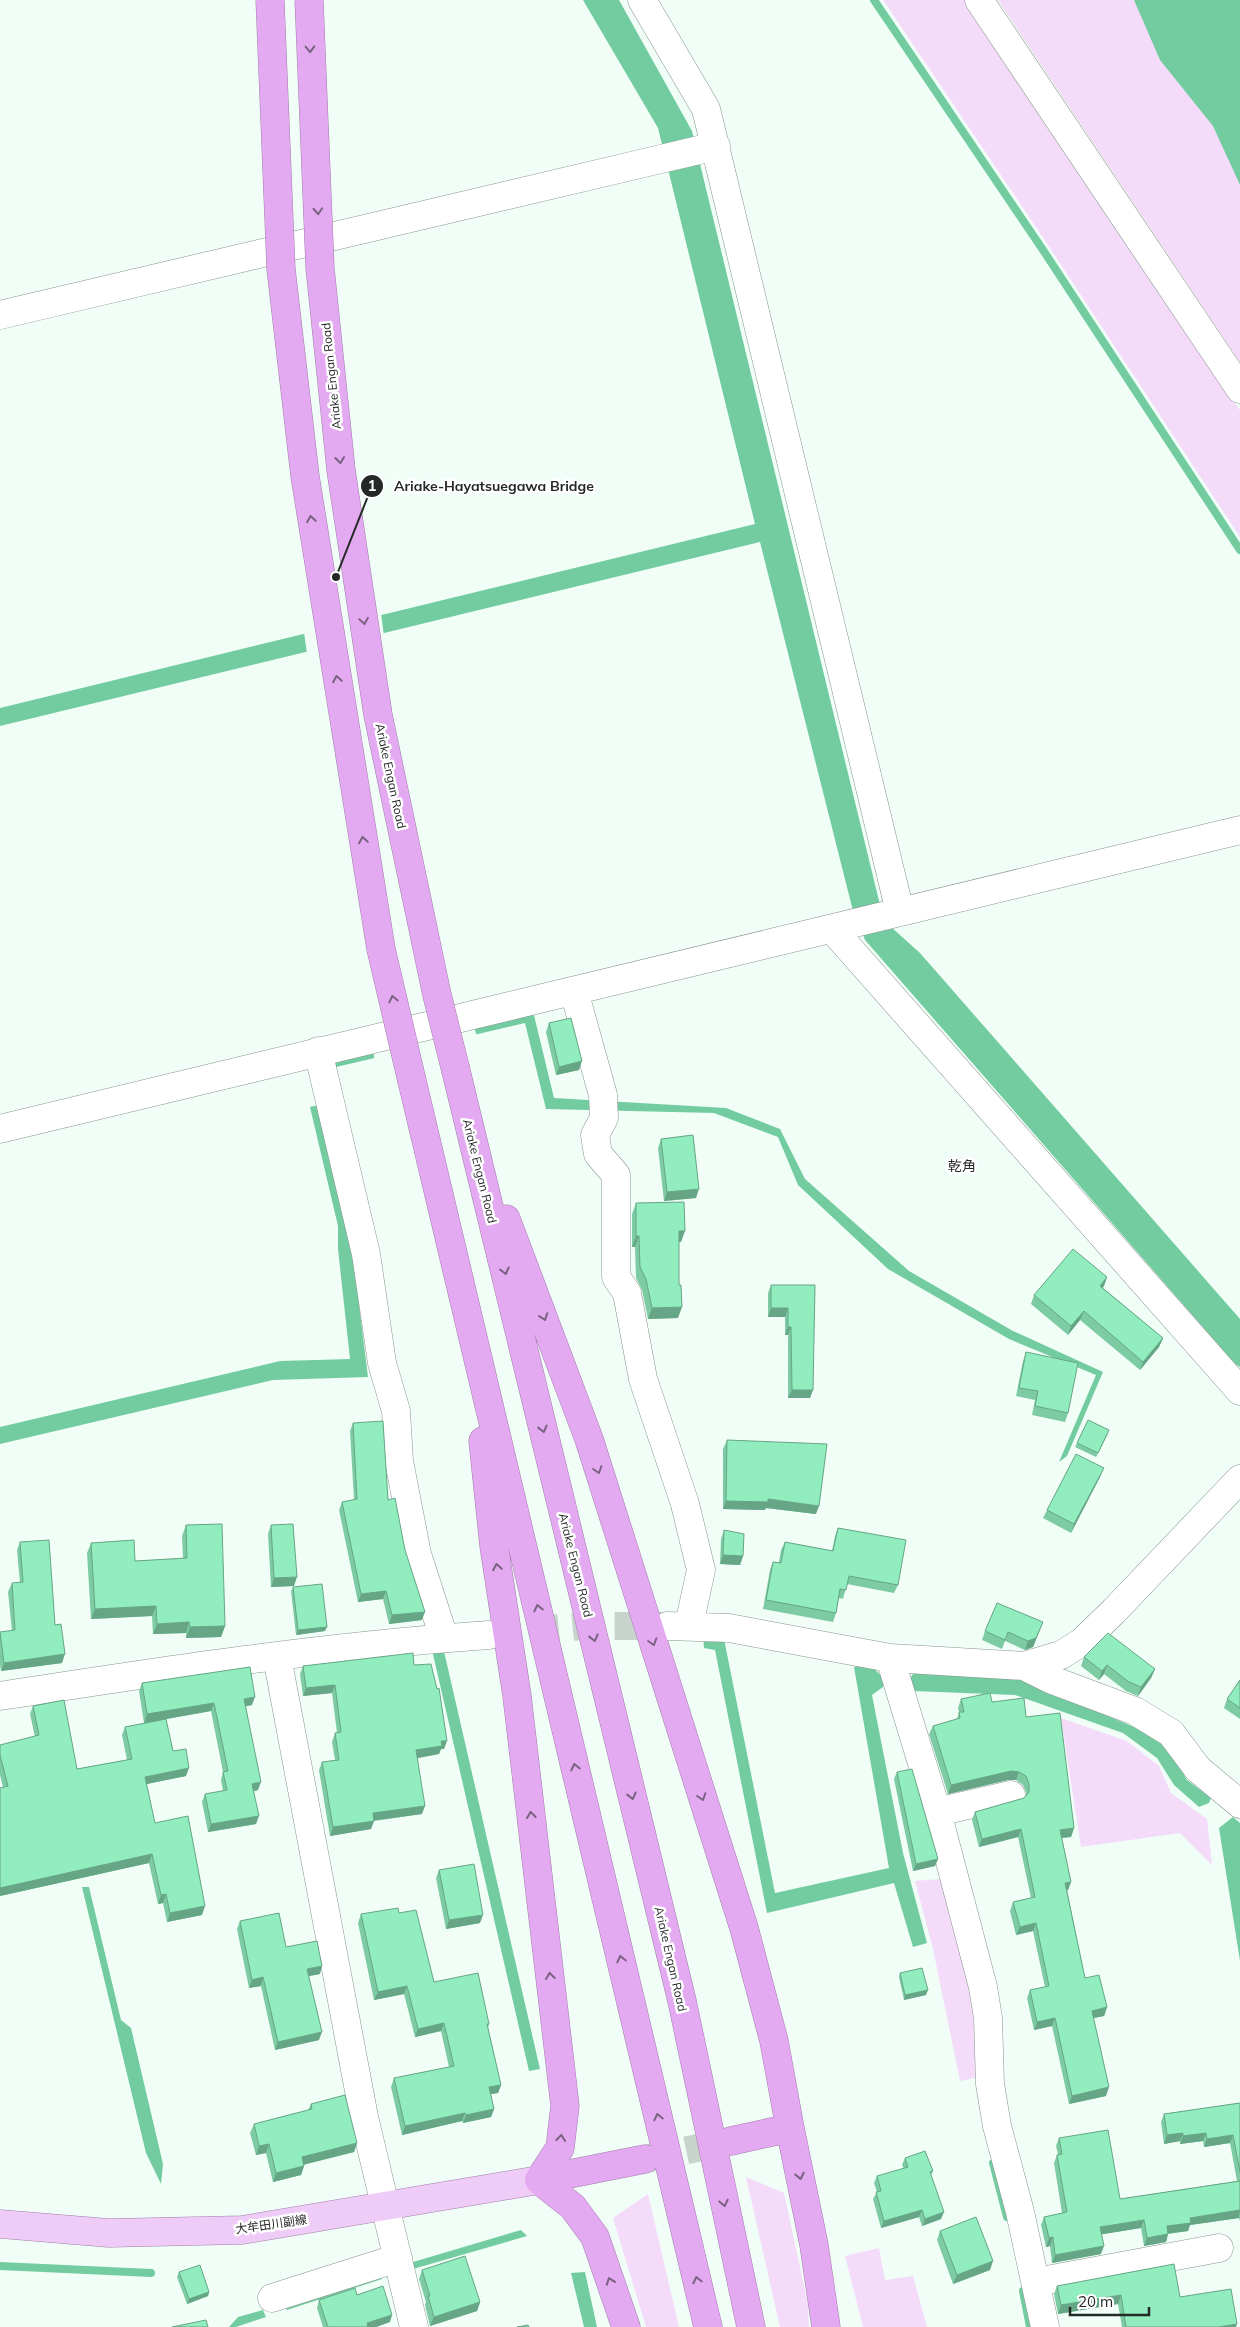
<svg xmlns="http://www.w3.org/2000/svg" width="1240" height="2327" viewBox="0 0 1240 2327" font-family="Mulish,'Noto Sans JP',sans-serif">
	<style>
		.green { fill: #f3dbf9 }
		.water { fill: #72cca0 }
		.pier { fill: #f1fef7 }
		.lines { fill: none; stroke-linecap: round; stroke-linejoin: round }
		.stream { stroke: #72cca0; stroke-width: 8 }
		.minor-tunnel { stroke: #c8d3cd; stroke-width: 28; stroke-dasharray: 28 14; stroke-linecap: butt }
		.motorway-tunnel { stroke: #c8d3cd; stroke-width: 28; stroke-dasharray: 28 14; stroke-linecap: butt }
		.minor-casing { stroke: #89948e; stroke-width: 29 }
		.primary-casing { stroke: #a17caa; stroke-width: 29 }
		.motorway-casing { stroke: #a17caa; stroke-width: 29 }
		.minor { stroke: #fff; stroke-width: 28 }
		.primary { stroke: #efccf7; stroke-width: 28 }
		.motorway { stroke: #e4aaf1; stroke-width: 28 }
		.motorway-bridge-casing { stroke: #a17caa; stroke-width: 29; stroke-linecap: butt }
		.motorway-bridge { stroke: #e4aaf1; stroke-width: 28 }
		.wall { fill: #7dcba3 }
		.shaded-wall { fill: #66a585 }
		.building { fill: #91ecbe; stroke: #66a585 }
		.oneway { stroke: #7a6281 }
		.labels { text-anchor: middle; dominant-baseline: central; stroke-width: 5; stroke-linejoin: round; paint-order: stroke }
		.street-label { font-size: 12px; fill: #242826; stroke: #fff }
		.neighbourhood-label { font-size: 14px; fill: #242826; stroke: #fff }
		.leader { fill: none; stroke: #242826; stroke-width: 2 }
		.callout-dot { fill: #242826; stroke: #fff; stroke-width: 2 }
		.mark-label { font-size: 15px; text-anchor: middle; font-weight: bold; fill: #fff }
		.callout-label { font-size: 14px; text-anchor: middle; font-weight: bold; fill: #242826; stroke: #fff; stroke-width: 5; stroke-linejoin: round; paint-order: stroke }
	</style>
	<rect width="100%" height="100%" fill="#f1fef7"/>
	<path class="green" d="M883 0H965L1240 410V537L1048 245Z
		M998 0H1161L1240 130V363Z
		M1061 1718 1127 1741 1159 1766 1171 1793 1207 1819 1212 1865 1180 1833 1081 1847Z
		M940 1879 974 1996 980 2077 960 2081 933 1949 915 1881Z
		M746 2177 784 2193 808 2304 809 2327H780Z
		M648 2194 679 2327H646L613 2218Z
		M879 2248 885 2280 913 2276 927 2327H863L845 2256Z"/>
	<path class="water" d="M583 0H619L692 131 880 905 890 926 920 953 1240 1319V1367L1235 1364 865 940 853 911 760 542 0 726V708L755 524 658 128Z
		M1134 0H1240V185L1213 126 1160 60Z
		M533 1011 554 1098 726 1108 780 1129 805 1179 909 1271 1013 1331 1103 1372 1067 1456 1059 1462 1096 1375 1009 1339 888 1269 798 1185 778 1137 714 1113 546 1109 525 1023 336 1067 334 1058Z
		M322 1104 349 1224 368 1377 273 1380 0 1444V1427L280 1361 350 1359 338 1249V1226L310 1107Z
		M703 1635 724 1639 775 1893 889 1868 854 1667 869 1663 884 1679 883 1687 872 1695 903 1853 927 1943 913 1947 894 1883 767 1913 715 1650 704 1648Z
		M443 1647 540 2069 529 2071 432 1650Z
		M915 1671 1020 1679 1153 1735 1174 1757 1187 1780 1211 1798 1209 1803 1199 1807 1174 1785 1157 1758 1123 1733 1015 1695 913 1691 909 1680Z
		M1233 1817 1240 1823V1961L1219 1828Z
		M82 1887H89L121 2020 131 2028 163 2164 161 2184 146 2153Z
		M521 2230 527 2236 413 2269V2262Z
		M585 2272 597 2327H584L571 2273Z
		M381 2275 382 2279 287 2310 283 2302Z
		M263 2310 266 2317 236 2327H229L238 2317Z"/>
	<path class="pier" d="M381 613 384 636 307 654 304 632Z
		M473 1023 477 1037 375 1061 372 1047Z"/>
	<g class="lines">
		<path class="stream" d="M874 0 1043 250 1240 550
			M993 2163 1007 2217
			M0 2266 151 2273
			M1023 2291 1030 2327"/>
		<path class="minor-tunnel" d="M489 1635 582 1626H667"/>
		<path class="motorway-tunnel" d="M645 2159 731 2141"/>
		<defs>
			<path id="minor" d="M642 0 706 109 900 912
				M979 0 1240 389
				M0 315 716 146
				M832 929 1240 1391
				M574 991 603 1095 604 1118 595 1135 598 1154 616 1175V1277L627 1293 643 1379 685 1504 701 1570 689 1625
				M318 1051 366 1254 382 1363 396 1411 399 1461 417 1554 444 1638
				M0 1129 1240 830
				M667 1626 729 1628 890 1658 1024 1666 1061 1655 1082 1642 1114 1611 1240 1479
				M277 1657 364 2117 414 2327
				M890 1658 937 1812 983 1987 988 2018 990 2084 997 2126 1020 2212 1045 2327
				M1024 1666 1052 1680 1135 1711 1171 1733 1198 1769 1240 1804
				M0 1696C162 1671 325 1646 489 1635
				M937 1812 1011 1795
				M1036 2282 1219 2248
				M272 2298 398 2258"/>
			<path id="primary" d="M0 2224 109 2233 242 2230 539 2180"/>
			<path id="motorway" d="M456 1071 682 2001 751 2327
				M412 1081 708 2327
				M506 1219 589 1439 744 1928 774 2041 790 2128 814 2245 826 2327
				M483 1441 494 1546 517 1696 565 2106 560 2148 539 2180
				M731 2141 790 2128
				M539 2180 573 2207 595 2237 626 2327
				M539 2180 645 2159"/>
		</defs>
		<use href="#minor" class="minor-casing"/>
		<use href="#primary" class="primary-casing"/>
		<use href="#motorway" class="motorway-casing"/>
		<use href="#minor" class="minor"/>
		<use href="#primary" class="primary"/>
		<use href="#motorway" class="motorway"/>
		<defs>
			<path id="motorway-bridge" d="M270 0 281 269 305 476 381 949 412 1081
				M309 0 320 268 341 470 378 715 437 995 456 1071"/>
		</defs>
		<use href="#motorway-bridge" class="motorway-bridge-casing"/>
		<use href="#motorway-bridge" class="motorway-bridge"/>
	</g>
	<path class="wall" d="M549 1023 579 1070 556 1075 546 1032Z
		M661 1139 696 1198 664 1201 658 1148Z
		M636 1203 681 1242H679L678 1318 648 1319 642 1290 636 1278 635 1247H632V1214Z
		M1107 1277 1103 1288 1163 1338 1159 1347 1140 1370 1080 1320 1068 1335 1031 1304 1034 1295Z
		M771 1285H815L810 1398H788V1335H785V1317H768V1293Z
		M1026 1352 1068 1413 1065 1422 1032 1415 1035 1400 1016 1396 1023 1361Z
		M353 1423 388 1500 405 1550 422 1620 389 1624 383 1599 358 1602 339 1510 342 1502 354 1500 350 1431Z
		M1108 1434 1096 1457 1075 1447 1077 1443Z
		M727 1440 816 1514 766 1508 765 1510 723 1509V1449Z
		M1100 1477 1071 1533 1043 1518 1047 1510Z
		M186 1525 225 1626 221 1637 186 1638V1633L153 1634 152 1616 91 1619 87 1553 91 1543 135 1561 183 1558 182 1536Z
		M271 1525 294 1586 271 1587 268 1534Z
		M838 1528 898 1585 894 1593 847 1584 843 1599 839 1598 836 1613 833 1622 763 1609 770 1570 773 1562H779L781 1550 785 1542 832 1551 835 1536Z
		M724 1530 743 1556 740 1565 720 1564 721 1539Z
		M20 1542 55 1625 62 1663 1 1671 0 1665V1632L12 1631 8 1592 12 1583H20L17 1550Z
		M293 1587 325 1631 296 1635 291 1591Z
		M1043 1622 1033 1647 1025 1650 1005 1641 1002 1649 982 1640 985 1631Z
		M1084 1657 1155 1669 1151 1678 1138 1696 1126 1691 1104 1674 1099 1680 1081 1666Z
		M414 1665 444 1749H441L439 1754 417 1758 422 1814 374 1821 371 1829 330 1836 319 1770 322 1762 335 1760 332 1742 335 1733H337L332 1693 303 1696 300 1674 303 1666Z
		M1240 1680V1719L1224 1708 1227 1699Z
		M142 1683 252 1705 246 1706 258 1790 254 1791 256 1824 208 1832 202 1802 205 1794 223 1791 221 1780 223 1772 211 1711 166 1719 173 1751 186 1776 146 1784 155 1823 202 1915 167 1922 163 1903 158 1904 149 1863 0 1896V1788L3 1787 0 1775V1745L35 1737 30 1714 33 1706 77 1769 127 1760 122 1735 125 1727 144 1723 139 1691Z
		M961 1699 992 1702 1026 1717 1074 1828 1071 1837 1062 1838 1071 1882 1068 1890H1067L1085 1978 1107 2007 1104 2016 1093 2018 1106 2096 1069 2104 1052 2026 1034 2030 1027 1998 1030 1990 1045 1987 1033 1931 1016 1935 1010 1911 1013 1902 1031 1898 1018 1837 979 1847 972 1820 975 1812 1024 1798 1026 1796V1792L1023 1785 1016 1780H1008L948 1794 929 1734 933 1726 957 1719 959 1712 958 1708Z
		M897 1772 938 1859 935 1866 913 1871 894 1779Z
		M439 1870 480 1923 446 1929 436 1878Z
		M399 1913 434 1982 489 2024 488 2028 501 2085 498 2093 491 2094 494 2109 491 2117 463 2123 462 2121 402 2135 391 2087 394 2078 449 2067 441 2031 415 2037 404 1994 374 2000 358 1923 361 1914Z
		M240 1921 286 1947 320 1974 309 1976 319 2040 275 2050 261 1986 249 1988 237 1929Z
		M900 1973 926 1995 904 2000 899 1977Z
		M1240 2103V2221L1239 2218 1190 2225 1188 2231 1168 2234 1166 2242 1144 2246 1141 2228 1102 2234 1101 2254 1052 2263 1050 2246 1046 2247 1041 2225 1044 2217 1062 2213 1054 2163 1057 2155 1058 2154 1056 2146 1059 2138 1120 2199 1237 2181 1230 2143 1204 2147 1203 2141 1180 2144V2141L1164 2144 1161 2122 1164 2114Z
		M311 2104 357 2143 354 2152 303 2165 304 2166 301 2175 273 2182 266 2153 256 2155 250 2133 254 2124 308 2110Z
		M905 2158 933 2171 931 2175 941 2219 922 2226 919 2217 881 2228 873 2199 877 2192 874 2183 877 2176 904 2169 902 2165Z
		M940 2231 990 2270 953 2284 937 2240Z
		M422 2270 480 2302 477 2311 430 2326 425 2305 426 2302 419 2279Z
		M179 2272 209 2292 208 2296 187 2304 177 2277Z
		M1057 2286 1180 2297 1236 2327H1122L1118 2304 1058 2314 1054 2294Z
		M357 2295 390 2322 376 2327H323L317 2308 319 2300Z"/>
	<path class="shaded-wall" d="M582 1061 579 1070 556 1075 559 1067Z
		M699 1189 696 1198 664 1201 667 1192Z
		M679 1231H685L681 1242H675Z
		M636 1236H639L635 1247H632Z
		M1107 1277 1104 1286 1097 1294 1100 1286Z
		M682 1307 678 1318 648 1319 652 1308Z
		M771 1308H788L785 1317H768Z
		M1084 1311 1080 1320 1068 1335 1071 1326Z
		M788 1327H791L788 1335H785Z
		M1163 1338 1159 1347 1140 1370 1143 1362Z
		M792 1390H813L810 1398H788Z
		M1104 1468 1100 1477 1071 1533 1074 1524Z
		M768 1499 819 1506 816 1514 766 1508 765 1510 723 1509 726 1501Z
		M723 1555 743 1556 740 1565 720 1564Z
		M297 1577 294 1586 271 1587 274 1578Z
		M386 1591 383 1599 358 1602 361 1594Z
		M156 1606 152 1616 91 1619 95 1609Z
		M425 1612 422 1620 389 1624 392 1615Z
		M189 1622 186 1633 153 1634 157 1624Z
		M1043 1622 1033 1647 1025 1650 1028 1641Z
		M225 1626 221 1637 186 1638 190 1627Z
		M327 1627 325 1631 296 1635 298 1630Z
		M65 1654 62 1663 1 1671 4 1663Z
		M1107 1665 1104 1674 1099 1680 1102 1671Z
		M1155 1669 1151 1678 1138 1696 1141 1687Z
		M335 1685 332 1693 303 1696 306 1688Z
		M255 1697 252 1705 241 1707 244 1699Z
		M214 1703 211 1711 144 1723 147 1714Z
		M441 1741H447L444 1749H441L439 1754 413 1759 416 1750Z
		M189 1768 186 1776 142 1785 145 1777Z
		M1011 1771 1019 1772 1016 1780H1008L948 1794 951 1785Z
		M261 1782 258 1790 249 1792 252 1784Z
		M425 1806 422 1814 370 1821 373 1813Z
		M259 1816 256 1824 208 1832 211 1824Z
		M374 1821 371 1829 330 1836 333 1827Z
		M1074 1828 1071 1837 1057 1838 1060 1830Z
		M1021 1829 1018 1837 979 1847 982 1839Z
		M152 1854 149 1863 0 1896V1888Z
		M938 1859 935 1866 913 1871 916 1864Z
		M1071 1882 1068 1890 1062 1891 1065 1883Z
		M166 1894 163 1903 158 1904 161 1895Z
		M205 1906 202 1915 167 1922 170 1913Z
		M483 1915 480 1923 446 1929 449 1920Z
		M1036 1923 1033 1931 1016 1935 1020 1927Z
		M322 1966 320 1974 304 1977 307 1969Z
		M263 1977 261 1986 249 1988 252 1980Z
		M407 1986 404 1994 374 2000 378 1992Z
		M928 1990 926 1995 904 2000 905 1995Z
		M1107 2007 1104 2016 1089 2019 1092 2011Z
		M1055 2018 1052 2026 1034 2030 1037 2022Z
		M444 2023 441 2031 415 2037 418 2029Z
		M322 2032 319 2040 275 2050 278 2042Z
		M501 2085 498 2093 486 2095 489 2087Z
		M1109 2087 1106 2096 1069 2104 1072 2096Z
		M494 2109 491 2117 463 2123 466 2115Z
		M465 2113 462 2121 402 2135 405 2126Z
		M1183 2133 1180 2141 1164 2144 1167 2135Z
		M1206 2133 1203 2141 1180 2144 1183 2136Z
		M1233 2135 1230 2143 1204 2147 1207 2139Z
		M357 2143 354 2152 298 2166 302 2157Z
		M269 2144 266 2153 256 2155 259 2146Z
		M304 2166 301 2175 273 2182 276 2173Z
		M922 2210 919 2217 881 2228 884 2221Z
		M1240 2210 1239 2218 1190 2225 1188 2231 1164 2234 1167 2226 1190 2218Z
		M944 2212 941 2219 922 2226 925 2219Z
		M1144 2220 1141 2228 1098 2235 1100 2227Z
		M1168 2234 1166 2242 1144 2246 1147 2238Z
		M1053 2237 1050 2246 1046 2247 1049 2238Z
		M1104 2246 1101 2254 1052 2263 1055 2255Z
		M993 2261 990 2270 953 2284 957 2275Z
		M209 2292 208 2296 187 2304 189 2299Z
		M1121 2295 1118 2304 1058 2314 1061 2305Z
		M480 2302 477 2311 430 2326 434 2317Z
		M392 2315 390 2322 376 2327H365L367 2323Z
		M1237 2324 1236 2327H1218Z"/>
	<path class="building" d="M571 1018 582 1061 559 1067 549 1023Z
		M693 1135 699 1189 667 1192 661 1139Z
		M684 1202 685 1231H679V1285H681L682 1307 652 1308 646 1279 640 1267 639 1236H636V1203Z
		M1073 1249 1107 1277 1100 1286 1163 1338 1143 1362 1084 1311 1071 1326 1034 1295Z
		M771 1285H815L813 1390H792L791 1327H788V1308H771Z
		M1026 1352 1078 1363 1068 1413 1035 1406 1038 1391 1019 1388Z
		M1088 1420 1109 1430 1098 1453 1077 1443Z
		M383 1421 388 1500 395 1498 405 1550 425 1612 392 1615 386 1591 361 1594 342 1502 357 1499 353 1423Z
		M727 1440 827 1444 819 1506 768 1499V1502L726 1501Z
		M1076 1454 1104 1468 1074 1524 1047 1510Z
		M222 1524 225 1626 190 1627 189 1622 157 1624 156 1606 95 1609 91 1543 134 1540 135 1561 187 1558 186 1525Z
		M293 1524 297 1577 274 1578 271 1525Z
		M838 1528 906 1540 898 1585 849 1576 846 1590 840 1589 836 1613 766 1600 773 1562 781 1563 785 1542 833 1551Z
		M724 1530 744 1534 743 1556 723 1555Z
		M49 1540 55 1625 61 1624 65 1654 4 1663 0 1632 15 1630 12 1583 23 1582 20 1542Z
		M322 1584 327 1627 298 1630 293 1587Z
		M997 1603 1043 1622 1036 1638 1028 1641 1008 1632 1005 1640 985 1631Z
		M1108 1633 1155 1669 1141 1687 1129 1682 1107 1665 1102 1671 1084 1657Z
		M413 1653 414 1665 431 1664 437 1689 439 1688 447 1741H441L442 1746 416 1750 425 1806 373 1813 374 1821 333 1827 322 1762 339 1760 335 1733 341 1732 335 1685 306 1688 303 1666Z
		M250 1667 255 1697 244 1699 261 1782 252 1784 259 1816 211 1824 205 1794 227 1790 223 1772 228 1771 214 1703 147 1714 142 1683Z
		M1240 1680V1708L1227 1699Z
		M990 1693 992 1702 1024 1698 1026 1717 1060 1713 1074 1828 1060 1830 1071 1882 1065 1883 1085 1978 1099 1975 1107 2007 1092 2011 1109 2087 1072 2096 1055 2018 1037 2022 1030 1990 1049 1986 1036 1923 1020 1927 1013 1902 1035 1897 1021 1829 982 1839 975 1812 1024 1798 1029 1792V1784L1026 1776 1019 1772 1011 1771 951 1785 933 1726 960 1718 959 1712H964L961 1699Z
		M64 1700 77 1769 132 1759 125 1727 166 1719 173 1751 186 1749 189 1768 145 1777 155 1823 188 1816 205 1906 170 1913 166 1894 161 1895 152 1854 0 1888V1788L8 1786 0 1755V1745L39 1735 33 1706Z
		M912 1769 938 1859 916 1864 897 1772Z
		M474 1864 483 1915 449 1920 439 1870Z
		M398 1908 399 1913 416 1910 434 1982 478 1973 489 2024H487L501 2085 489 2087 494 2109 466 2115 465 2113 405 2126 394 2078 454 2066 444 2023 418 2029 407 1986 378 1992 361 1914Z
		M279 1913 286 1947 317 1941 322 1966 307 1969 322 2032 278 2042 263 1977 252 1980 240 1921Z
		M922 1968 928 1990 905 1995 900 1973Z
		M345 2095 357 2143 302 2157 304 2166 276 2173 269 2144 259 2146 254 2124 312 2109 311 2104Z
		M1240 2103V2172L1233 2135 1207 2139 1206 2133 1183 2136V2133L1167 2135 1164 2114Z
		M1108 2130 1120 2199 1240 2181V2210L1190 2218 1191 2223 1167 2226 1168 2234 1147 2238 1144 2220 1100 2227 1104 2246 1055 2255 1053 2237 1049 2238 1044 2217 1067 2212 1057 2155 1062 2154 1059 2138Z
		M925 2151 933 2171 930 2172 944 2212 925 2219 922 2210 884 2221 876 2192 881 2191 877 2176 908 2167 905 2158Z
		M976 2217 993 2261 957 2275 940 2231Z
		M465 2256 480 2302 434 2317 428 2296H430L422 2270Z
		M1174 2264 1180 2297 1231 2289 1237 2324 1218 2327H1126L1121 2295 1061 2305 1057 2286Z
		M200 2265 209 2292 189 2299 179 2272Z
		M383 2286 392 2315 367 2323 368 2327H328L319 2300 355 2288 357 2295Z
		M206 2320 208 2327H172Z
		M528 2325 529 2327H517Z"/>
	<defs><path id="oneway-chevron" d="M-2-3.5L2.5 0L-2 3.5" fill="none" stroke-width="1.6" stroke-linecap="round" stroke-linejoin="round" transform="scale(1.25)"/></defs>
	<g class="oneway">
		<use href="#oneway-chevron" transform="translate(310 49) rotate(89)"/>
		<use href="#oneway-chevron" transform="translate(318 211) rotate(87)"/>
		<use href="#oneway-chevron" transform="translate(340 460) rotate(84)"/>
		<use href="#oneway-chevron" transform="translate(311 519) rotate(-99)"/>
		<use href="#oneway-chevron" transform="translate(364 621) rotate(81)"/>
		<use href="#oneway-chevron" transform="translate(337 679) rotate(-99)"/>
		<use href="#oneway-chevron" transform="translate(363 840) rotate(-99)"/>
		<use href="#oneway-chevron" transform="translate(393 999) rotate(-103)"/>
		<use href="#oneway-chevron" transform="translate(505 1271) rotate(76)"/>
		<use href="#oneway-chevron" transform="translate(544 1317) rotate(70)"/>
		<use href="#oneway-chevron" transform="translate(543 1429) rotate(76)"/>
		<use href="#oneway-chevron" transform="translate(598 1470) rotate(72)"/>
		<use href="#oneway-chevron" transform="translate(497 1567) rotate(-99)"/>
		<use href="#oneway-chevron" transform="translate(538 1608) rotate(-103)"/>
		<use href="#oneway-chevron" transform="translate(594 1638) rotate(76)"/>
		<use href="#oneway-chevron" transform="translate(653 1642) rotate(72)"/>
		<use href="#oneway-chevron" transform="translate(575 1767) rotate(-103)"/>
		<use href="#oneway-chevron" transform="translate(632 1796) rotate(76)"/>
		<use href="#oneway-chevron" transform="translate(702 1797) rotate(72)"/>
		<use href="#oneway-chevron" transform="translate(531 1815) rotate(-97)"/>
		<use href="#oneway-chevron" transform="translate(621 1959) rotate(-103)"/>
		<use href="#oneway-chevron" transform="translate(550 1976) rotate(-97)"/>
		<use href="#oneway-chevron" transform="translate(658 2117) rotate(-103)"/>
		<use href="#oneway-chevron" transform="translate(561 2138) rotate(-83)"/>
		<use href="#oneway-chevron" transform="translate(800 2176) rotate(78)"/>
		<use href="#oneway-chevron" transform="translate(724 2203) rotate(78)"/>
		<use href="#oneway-chevron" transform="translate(697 2280) rotate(-103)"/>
		<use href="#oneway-chevron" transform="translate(610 2281) rotate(-110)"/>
	</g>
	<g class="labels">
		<g class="street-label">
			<text transform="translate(331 376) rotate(-96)">Ariake Engan Road</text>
			<text transform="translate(391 776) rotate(78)">Ariake Engan Road</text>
			<text transform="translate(480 1171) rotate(76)">Ariake Engan Road</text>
			<text transform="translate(576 1565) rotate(76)">Ariake Engan Road</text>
			<text transform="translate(671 1959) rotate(77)">Ariake Engan Road</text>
			<text transform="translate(271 2224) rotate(-8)">大牟田川副線</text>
		</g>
		<g class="neighbourhood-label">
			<text x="962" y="1166">乾角</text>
		</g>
	</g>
	<path class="leader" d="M336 577L372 486"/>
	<g class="callout-dot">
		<circle cx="336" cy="577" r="5"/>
		<circle cx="372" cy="486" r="12"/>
	</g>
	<g class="mark-label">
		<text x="372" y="491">1</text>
	</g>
	<g class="callout-label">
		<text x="494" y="491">Ariake-Hayatsuegawa Bridge</text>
	</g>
	<path d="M1070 2307v8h79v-8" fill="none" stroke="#242826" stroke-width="2.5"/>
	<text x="1078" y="2307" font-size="15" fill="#242826" stroke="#ffffff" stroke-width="4" paint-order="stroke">20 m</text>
</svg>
